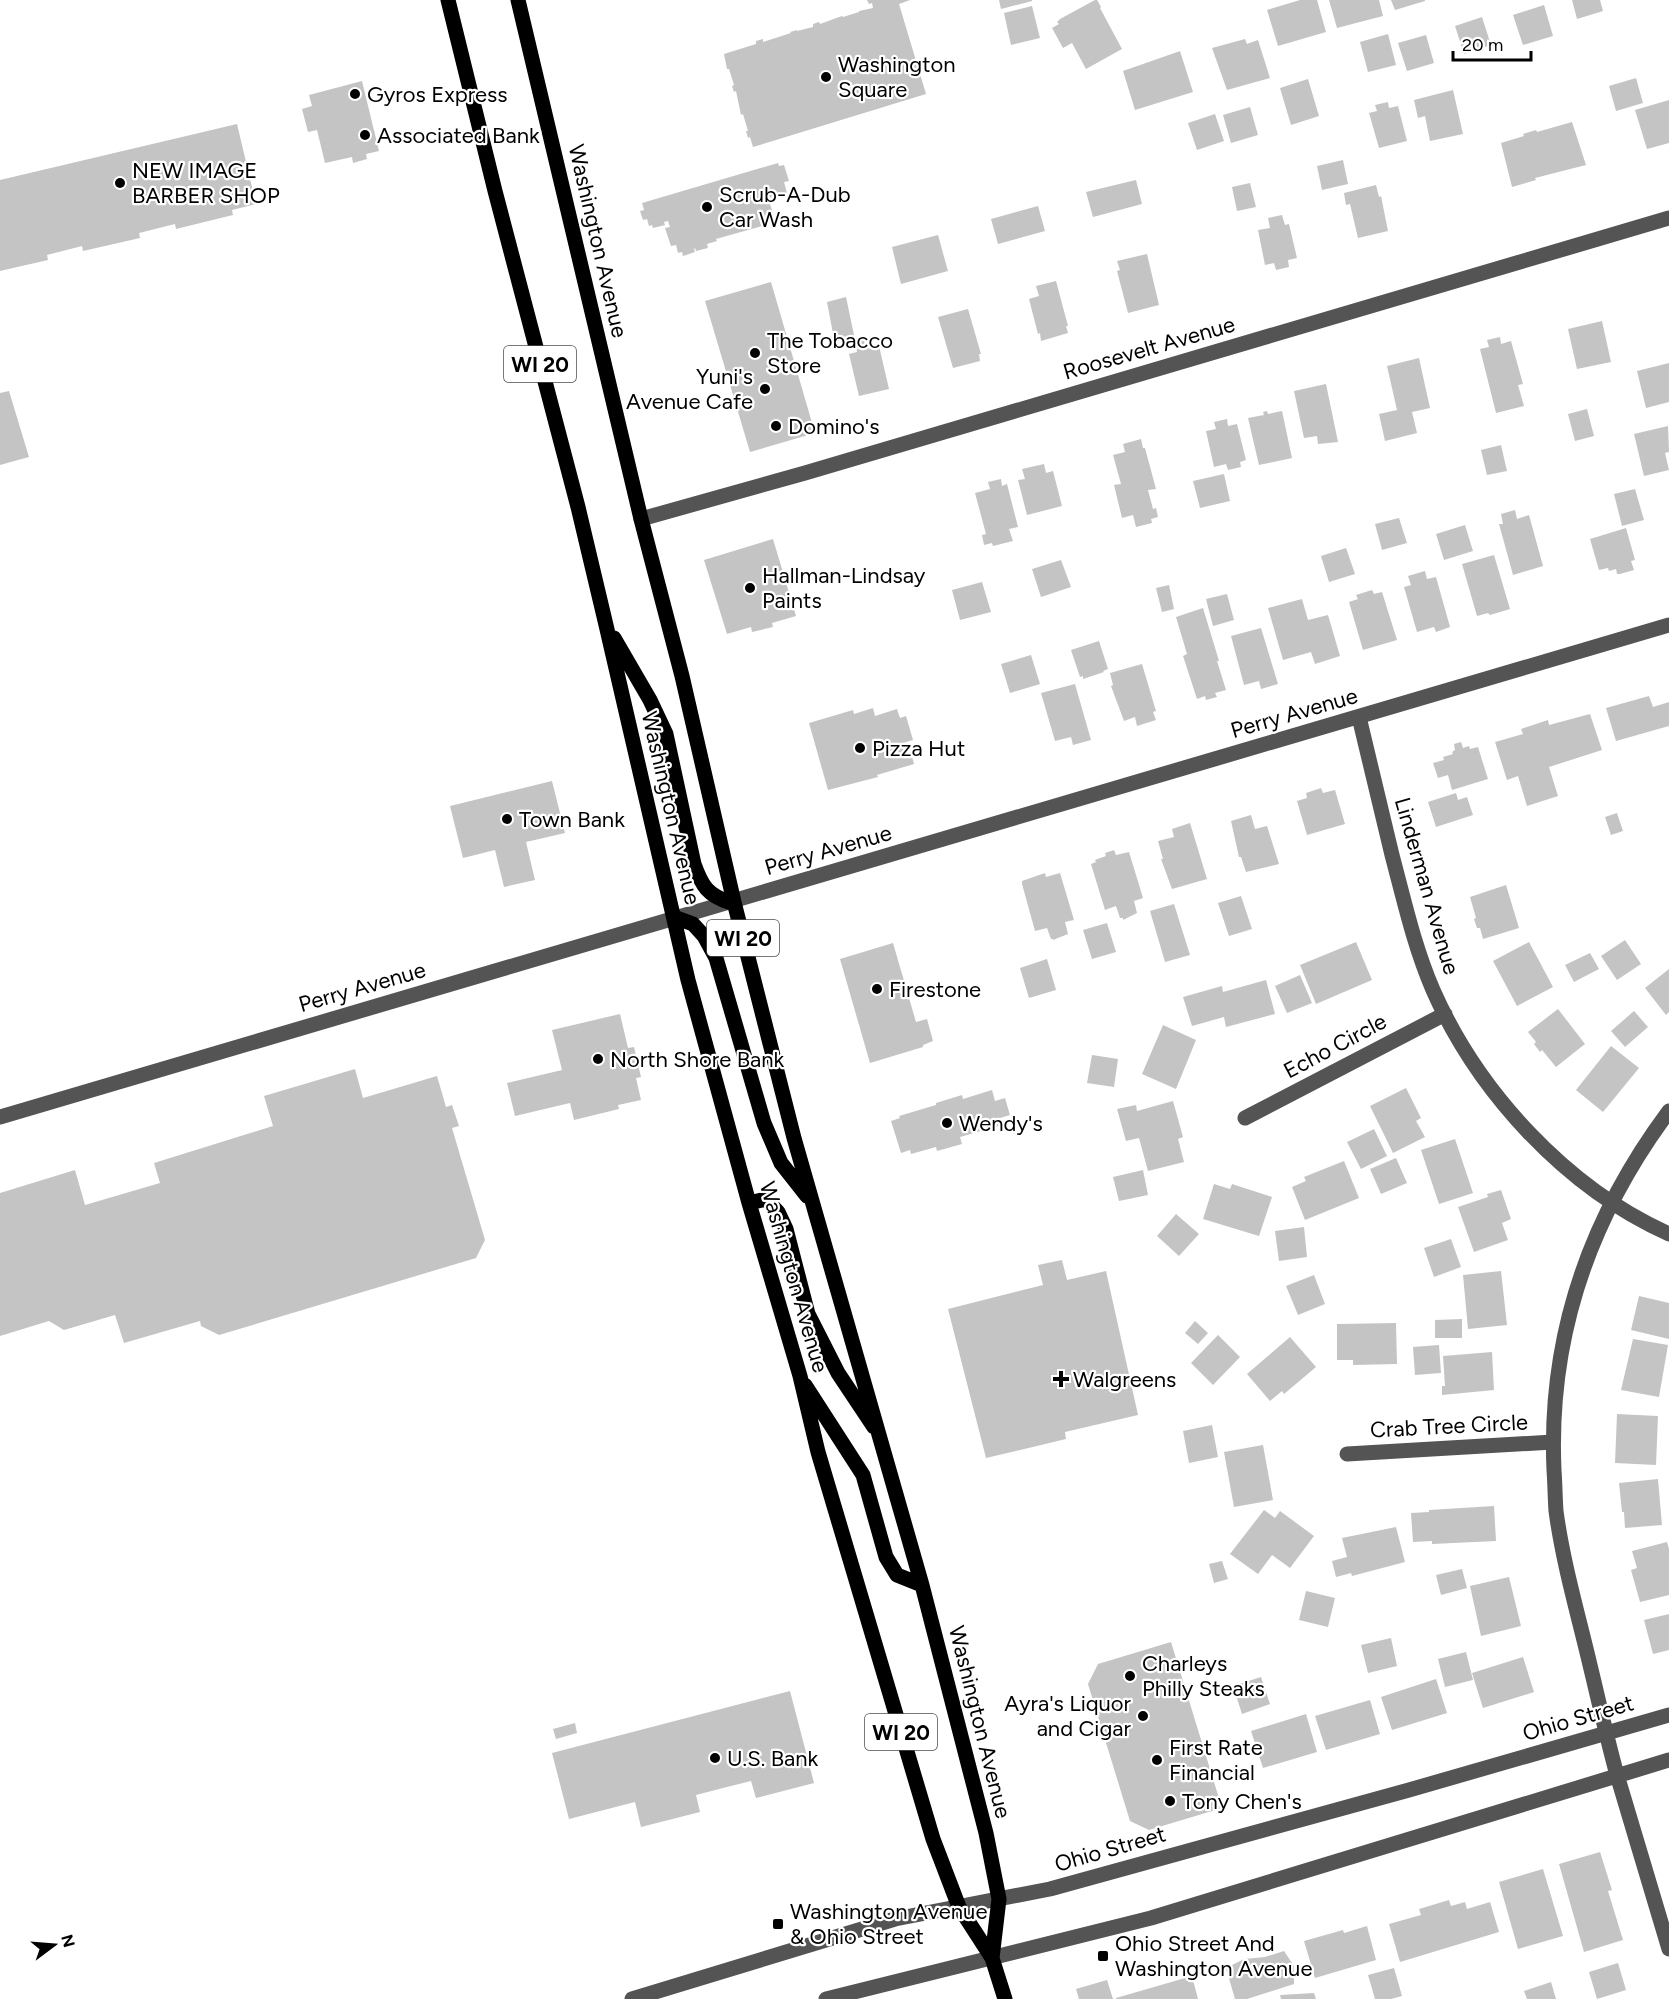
<svg xmlns="http://www.w3.org/2000/svg" width="1669" height="1999" viewBox="0 0 1669 1999" font-family="Figtree,sans-serif">
	<style>
		.building { fill: #c4c4c4 }
		.lines { fill: none; stroke-linecap: round; stroke-linejoin: round }
		.minor { stroke: #545454; stroke-width: 15 }
		.major { stroke: #000; stroke-width: 15 }
		.poi-dot { fill: #000; stroke: #fff; stroke-width: 2 }
		.labels { text-anchor: middle; dominant-baseline: central; stroke-width: 4.5; stroke-linejoin: round; paint-order: stroke }
		.shield { fill: #fff; stroke: #4c4c4c; stroke-width: 1.5 }
		.shield-label { font-size: 21px; font-weight: bold; fill: #000 }
		.poi-label { font-size: 22px; fill: #000; stroke: #fff; text-anchor: start }
		.street-label { font-size: 22px; fill: #000; stroke: #fff }
	</style>
	<rect width="100%" height="100%" fill="#fff"/>
	<path class="building" d="M867 0H910L899 4 926 94 753 147 750 137 748 138 746 131H748L743 114 741 115 736 91 734 92 732 86 734 85 729 69H727L724 54 756 44V41L763 39V42L791 33 790 32 797 30V31L813 27V24L819 22 820 24 842 16 843 17 859 12V11L873 8 872 3 869 4Z
		M999 0H1032V1L1001 9Z
		M1095 0H1097L1101 7 1100 8 1122 49 1086 69 1072 43 1063 48 1052 28 1059 24 1057 22 1060 19Z
		M1300 0H1317L1326 32 1278 46 1267 10Z
		M1329 0H1379L1383 16 1337 28Z
		M1391 0H1425V1L1395 10Z
		M1572 0H1600L1603 11 1577 19Z
		M1544 5 1553 36 1523 45 1513 15Z
		M1032 6 1040 38 1011 45 1004 13Z
		M1482 17 1491 45 1464 54 1455 26Z
		M1388 34 1396 65 1368 72 1360 42Z
		M1426 35 1434 63 1407 71 1398 43Z
		M1245 39 1247 44 1258 40 1270 78 1227 90 1212 48Z
		M1180 51 1193 92 1135 110 1123 71Z
		M1636 78 1643 103 1616 111 1609 86Z
		M1308 79 1319 116 1291 125 1280 88Z
		M362 81 379 151 366 154 367 159 353 163 352 157 325 163 317 130 308 132 302 109 312 106 309 95Z
		M1453 90 1463 134 1430 141 1425 116 1418 118 1414 100Z
		M1669 100V143L1647 149 1635 110Z
		M1388 102 1389 108 1398 106 1407 141 1379 148 1369 113 1377 111 1375 105Z
		M1250 107 1258 135 1231 143 1223 115Z
		M1215 114 1224 141 1197 150 1188 123Z
		M1572 122 1586 165 1535 178 1536 180 1512 187 1501 143 1524 136 1523 134 1536 130 1537 132Z
		M237 124 256 204 232 210 233 215 176 229 175 224 139 233 140 238 83 251 82 246 47 255 48 260 0 271V180Z
		M1343 160 1348 184 1322 190 1317 166Z
		M778 163 779 166 784 165 789 181 784 182 787 193 768 198 776 222 716 239 717 241 707 244 708 248 696 251 695 248 694 249 695 252 683 256 682 252 678 253 676 245 671 246 665 228 670 227 668 221 664 222 665 225 653 228 652 225 649 226 647 219 643 220 640 211 644 210 642 203Z
		M1136 180 1142 204 1093 217 1086 192Z
		M1250 183 1256 207 1237 211 1232 187Z
		M1376 185 1379 197 1381 196 1388 231 1358 238 1350 204 1346 205 1344 193Z
		M1038 206 1045 231 998 244 991 219Z
		M1282 215 1285 225 1289 224 1297 258 1288 260 1289 267 1276 270 1274 263 1265 265 1258 230 1270 228 1268 218Z
		M938 235 948 271 901 284 892 247Z
		M1147 254 1159 305 1128 313 1117 271 1120 270 1117 261Z
		M1056 281 1068 326H1066L1068 333 1041 341 1040 333 1038 334 1029 299 1039 296 1036 286Z
		M771 282 815 433 750 452 705 301Z
		M846 297 854 335 834 339 827 302Z
		M968 309 981 354H979L980 361 953 368 938 317Z
		M1602 321 1611 362 1577 369 1568 329Z
		M866 336 869 349 879 346 889 389 859 396 849 354 857 352 854 339Z
		M1500 337 1501 344 1511 341 1523 384 1518 385 1524 406 1496 413 1480 349 1489 347 1487 340Z
		M1419 358 1430 408 1412 412 1417 433 1385 441 1379 414 1397 410 1387 366Z
		M1669 363V402L1646 408 1637 371Z
		M1326 384 1338 442 1318 444 1317 436 1304 438 1294 391Z
		M9 391 29 457 0 465V393Z
		M1587 409 1594 436 1575 441 1568 414Z
		M1267 411 1268 414 1282 411 1292 458 1259 465 1248 418 1264 415 1263 412Z
		M1227 419 1228 426 1237 424 1246 460 1240 462 1241 467 1228 470 1226 464 1214 467 1206 431 1216 429 1214 422Z
		M1668 426 1669 452 1665 453 1669 470 1644 476 1634 434Z
		M1141 439 1143 448H1145L1156 489 1148 490 1153 509 1156 508 1158 517 1151 519 1152 523 1136 527 1133 515 1122 518 1114 485 1121 484 1113 455 1125 452 1123 444Z
		M1501 445 1507 471 1487 475 1481 450Z
		M1044 464 1046 473 1053 471 1062 506 1027 515 1018 480 1025 479 1022 469Z
		M1224 474 1230 501 1200 508 1193 481Z
		M1001 479 1002 486 1007 484 1018 527 1009 529 1013 541 993 546 992 543 984 545 982 535 986 534 975 493 990 489 988 482Z
		M1635 489 1644 520 1622 526 1614 494Z
		M1515 510 1517 519 1529 515 1543 566 1513 575 1499 524H1503L1501 514Z
		M1399 518 1407 543 1382 550 1375 524Z
		M1465 525 1473 551 1444 560 1436 534Z
		M1626 528 1635 560 1631 561 1634 570 1620 574H1617L1616 569 1609 571 1608 568 1599 570 1590 539Z
		M773 539 796 616 772 623 773 627 752 632 751 627 727 634 704 560Z
		M1346 548 1355 574 1329 582 1321 556Z
		M1494 555 1510 609 1490 615 1488 613 1477 616 1462 564Z
		M1061 560 1071 587 1041 597 1032 569Z
		M1425 571 1427 579 1436 577 1450 627 1436 632 1434 627 1417 632 1404 587 1411 585 1408 576Z
		M982 582 991 612 960 620 952 590Z
		M1169 585 1174 609 1162 612 1156 588Z
		M1372 590 1374 594 1382 592 1397 640 1363 650 1349 602 1358 599 1356 595Z
		M1227 594 1234 620 1213 626 1206 599Z
		M1302 599 1308 620 1328 615 1340 656 1315 664 1311 652 1283 660 1268 608Z
		M1203 608 1219 661H1217L1226 690 1215 693 1217 697 1206 700 1205 696 1197 699 1183 656 1187 654 1176 617Z
		M1261 628 1278 684 1261 689 1259 681 1244 685 1231 636Z
		M1099 641 1108 669 1103 671 1104 672 1083 679V676L1080 677 1071 650Z
		M1031 655 1040 684 1010 693 1001 664Z
		M1142 664 1156 711 1153 712 1156 720 1137 726 1135 717 1124 721 1111 686 1113 685 1110 673Z
		M1075 684 1091 740 1073 745 1071 737 1055 741 1041 693Z
		M1649 696 1653 707 1669 702V726L1616 741 1606 708Z
		M873 708 875 716 897 709 900 718 906 716 913 740 903 743 906 754 911 753 914 764 877 775 878 777 828 790 809 723 853 710 854 714Z
		M1590 714 1602 750 1549 767 1558 796 1527 806 1518 776 1507 780 1495 742 1523 734 1521 729 1548 720 1549 725Z
		M1461 742 1463 748 1469 746 1470 749 1478 747 1488 779 1452 790 1448 775 1438 778 1433 763 1444 760 1443 757 1453 754 1452 752 1455 750 1454 744Z
		M552 781 565 833 526 842 535 880 504 887 495 850 463 858 450 806Z
		M1321 788 1323 793 1335 790 1345 824 1307 835 1297 801 1307 798 1306 793Z
		M1456 793 1458 800 1467 797 1473 815 1436 827 1428 802Z
		M1617 813 1623 831 1611 835 1605 817Z
		M1251 815 1255 829 1267 826 1279 864 1246 872 1241 857H1239L1231 821Z
		M1190 823 1207 879 1172 889 1161 859H1163L1158 841 1174 837 1172 829Z
		M1114 850 1116 855 1129 852 1143 898 1134 901 1137 913 1123 920V918H1120L1116 906 1105 910 1091 864 1096 862 1095 860 1106 856 1105 853Z
		M1045 873 1046 877 1060 873 1074 920 1065 922 1068 934 1053 940V939H1051L1047 928 1035 931 1022 884V881Z
		M1506 885 1519 928 1483 939 1480 928H1477L1474 919 1476 918 1470 897Z
		M1241 896 1252 929 1229 936 1218 903Z
		M1174 904 1190 955 1165 962 1150 911Z
		M1107 923 1116 952 1092 959 1083 930Z
		M1625 940 1641 964 1617 980 1601 956Z
		M1356 942 1372 980 1316 1004 1300 965Z
		M1529 942 1553 987 1517 1006 1493 961Z
		M893 943 916 1022 927 1019 933 1041 923 1045V1047L870 1063 840 959Z
		M1590 953 1599 969 1574 982 1565 965Z
		M1047 959 1056 990 1029 998 1020 968Z
		M1669 969V1012L1666 1015 1645 988Z
		M1300 975 1312 1003 1287 1013 1275 986Z
		M1266 980 1275 1014 1226 1027 1224 1017 1192 1026 1183 997 1222 986 1223 992Z
		M1558 1009 1585 1044 1556 1067 1542 1050 1540 1052 1534 1044 1536 1042 1528 1032Z
		M1634 1011 1648 1027 1625 1047 1611 1031Z
		M620 1014 628 1048 634 1047 641 1077 636 1078 641 1100 618 1105 619 1109 574 1120 570 1103 515 1116 507 1083 562 1070 552 1030Z
		M1163 1025 1196 1040 1176 1089 1142 1074Z
		M1611 1046 1639 1068 1603 1112 1576 1090Z
		M1092 1055 1118 1059 1114 1087 1087 1083Z
		M355 1069 363 1098 437 1076 446 1107 452 1105 459 1126 452 1128 485 1240 476 1258 219 1335 201 1326 200 1321 124 1343 115 1315 64 1330 49 1321 0 1336V1193L75 1170 85 1205 160 1183 154 1163 273 1126 264 1096Z
		M1406 1088 1421 1118 1416 1121 1425 1137 1393 1153 1370 1106Z
		M992 1090 995 1101 1005 1098 1010 1115 1000 1118 1002 1125 960 1137 962 1144 937 1151 936 1147 911 1154 910 1150 901 1153 891 1121 900 1118 899 1116 936 1105V1103L962 1095 963 1099Z
		M1173 1101 1183 1137 1178 1139 1184 1162 1148 1171 1139 1138 1126 1141 1117 1109 1136 1105 1137 1111Z
		M1374 1129 1387 1156 1361 1169 1347 1142Z
		M1455 1139 1473 1193 1439 1204 1421 1150Z
		M1396 1158 1407 1183 1381 1194 1370 1169Z
		M1344 1161 1359 1198 1305 1220 1292 1187 1306 1181 1304 1177Z
		M1143 1170 1148 1195 1119 1201 1113 1177Z
		M1214 1184 1230 1189 1232 1184 1272 1197 1259 1236 1203 1219Z
		M1501 1190 1511 1219 1502 1223 1508 1240 1474 1252 1458 1207 1488 1197 1487 1194Z
		M1176 1214 1199 1234 1179 1256 1157 1236Z
		M1304 1227 1307 1257 1279 1261 1275 1231Z
		M1451 1239 1461 1267 1434 1277 1424 1248Z
		M1062 1260 1067 1280 1106 1271 1138 1415 1065 1432 1066 1439 986 1458 948 1309 1043 1285 1038 1265Z
		M1501 1271 1507 1325 1468 1329 1463 1275Z
		M1314 1275 1325 1304 1298 1315 1286 1286Z
		M1639 1296 1669 1303V1339L1631 1330Z
		M1462 1319V1338H1435V1320Z
		M1195 1321 1208 1333 1198 1344 1185 1333Z
		M1396 1323 1397 1364 1353 1365V1360H1337V1324Z
		M1218 1335 1240 1357 1213 1385 1191 1363Z
		M1290 1337 1316 1367 1284 1394 1282 1391 1270 1401 1247 1374Z
		M1633 1339 1668 1345 1659 1397 1621 1390Z
		M1439 1345 1441 1373 1415 1375 1413 1347Z
		M1492 1352 1494 1390 1442 1395V1386H1445L1443 1356Z
		M1617 1414 1658 1416 1656 1465 1615 1463Z
		M1212 1425 1218 1457 1189 1463 1183 1431Z
		M1263 1445 1273 1500 1234 1507 1224 1452Z
		M1658 1479 1662 1525 1625 1528 1624 1512H1622L1619 1483Z
		M1494 1506 1496 1541 1432 1544V1541L1413 1542 1411 1513 1429 1512V1510Z
		M1264 1510 1275 1518 1280 1511 1314 1536 1290 1568 1272 1555 1258 1574 1230 1554Z
		M1396 1527 1405 1562 1352 1576 1351 1573 1336 1577 1332 1561 1347 1557 1342 1538Z
		M1667 1542 1669 1549V1595L1640 1602 1631 1570 1637 1568 1632 1551Z
		M1222 1561 1228 1579 1214 1583 1209 1564Z
		M1462 1569 1467 1588 1441 1595 1436 1575Z
		M1509 1577 1521 1626 1481 1636 1470 1586Z
		M1306 1591 1335 1598 1328 1627 1299 1620Z
		M1669 1614V1650L1653 1654 1644 1620Z
		M1391 1638 1397 1666 1368 1673 1361 1645Z
		M1171 1642 1222 1808 1149 1830 1130 1821 1088 1684 1098 1664Z
		M1466 1652 1473 1680 1445 1687 1438 1659Z
		M1523 1657 1534 1692 1483 1708 1472 1673Z
		M1261 1677 1270 1704 1242 1714 1233 1686Z
		M1436 1679 1447 1713 1392 1730 1381 1697Z
		M790 1691 814 1783 756 1798 751 1781 723 1788 696 1795 700 1812 641 1827 635 1802 569 1819 552 1753Z
		M1370 1700 1380 1734 1326 1750 1315 1716Z
		M1306 1714 1317 1752 1263 1768 1251 1731Z
		M575 1723 577 1733 556 1739 553 1729Z
		M1600 1852 1612 1890 1608 1891 1623 1940 1584 1952 1559 1864Z
		M1543 1869 1563 1936 1518 1949 1499 1882Z
		M1449 1900 1451 1906 1465 1902 1467 1909 1490 1902 1499 1932 1400 1962 1389 1924 1421 1915 1419 1909Z
		M1367 1926 1376 1960 1315 1978 1304 1941 1343 1930 1344 1933Z
		M1284 1951 1294 1966V1984L1247 1999H1235L1226 1968 1244 1959 1265 1957Z
		M1618 1963 1626 1990 1597 1999 1589 1972Z
		M1394 1968 1402 1996 1391 1999H1375L1368 1975Z
		M1192 1976 1198 1999H1116V1998Z
		M1107 1980 1113 1999H1079L1076 1989Z
		M1551 1982 1556 1999H1527L1524 1991Z
		M1314 1993 1316 1999H1281L1280 1995Z"/>
	<g class="lines">
		<path class="minor" d="M641 519 805 473 1669 218
			M1359 717C1370 763 1381 809 1392 855 1404 900 1414 946 1433 990 1478 1092 1566 1188 1669 1234
			M1669 1111C1590 1217 1548 1337 1554 1470 1555 1483 1555 1497 1556 1511 1563 1563 1578 1614 1590 1665 1599 1702 1607 1739 1617 1775 1634 1833 1652 1891 1669 1949
			M0 1117 1669 625
			M1245 1118 1445 1014
			M1347 1454 1553 1442
			M632 1999 895 1919 1050 1889 1409 1790 1669 1715
			M826 1999 1151 1918 1669 1760"/>
		<path class="major" d="M448 0 495 191 578 507 606 625 688 980 749 1203 800 1376 818 1452 933 1839 959 1907 992 1958 1005 1999
			M518 0 641 519 682 676 734 902 794 1138 922 1585 986 1833 999 1899 992 1958
			M614 638 650 700 666 734 694 864C702 886 707 895 731 903
			M674 917 693 924 704 936 716 958 764 1123 781 1163 807 1196
			M749 1203 766 1199 778 1212 786 1229 808 1314 838 1373 874 1427
			M805 1385 863 1475 886 1557 897 1575 922 1585"/>
	</g>
	<g class="poi-dot">
		<circle cx="826" cy="77" r="6"/>
		<circle cx="355" cy="94" r="6"/>
		<circle cx="365" cy="135" r="6"/>
		<circle cx="120" cy="183" r="6"/>
		<circle cx="707" cy="207" r="6"/>
		<circle cx="755" cy="353" r="6"/>
		<circle cx="765" cy="389" r="6"/>
		<circle cx="776" cy="426" r="6"/>
		<circle cx="750" cy="588" r="6"/>
		<circle cx="860" cy="748" r="6"/>
		<circle cx="507" cy="819" r="6"/>
		<circle cx="877" cy="989" r="6"/>
		<circle cx="598" cy="1059" r="6"/>
		<circle cx="947" cy="1123" r="6"/>
		<path d="M1058 1370h6v6h6v6h-6v6h-6v-6h-6v-6h6z"/>
		<circle cx="1130" cy="1676" r="6"/>
		<circle cx="1143" cy="1716" r="6"/>
		<circle cx="715" cy="1758" r="6"/>
		<circle cx="1157" cy="1760" r="6"/>
		<circle cx="1170" cy="1801" r="6"/>
		<rect x="772" y="1918" width="12" height="12" rx="3"/>
		<rect x="1097" y="1950" width="12" height="12" rx="3"/>
	</g>
	<g class="labels">
		<g class="shield">
			<rect x="504" y="346" width="72" height="36" rx="4.5"/>
			<rect x="707" y="920" width="72" height="36" rx="4.5"/>
			<rect x="865" y="1714" width="72" height="36" rx="4.5"/>
		</g>
		<g class="shield-label">
			<text x="540" y="364">WI 20</text>
			<text x="743" y="938">WI 20</text>
			<text x="901" y="1732">WI 20</text>
		</g>
		<g class="poi-label">
			<text x="838" y="64">Washington<tspan x="838" dy="25">Square</tspan></text>
			<text x="367" y="94">Gyros Express</text>
			<text x="377" y="135">Associated Bank</text>
			<text x="132" y="170">NEW IMAGE<tspan x="132" dy="25">BARBER SHOP</tspan></text>
			<text x="719" y="194">Scrub-A-Dub<tspan x="719" dy="25">Car Wash</tspan></text>
			<text x="767" y="340">The Tobacco<tspan x="767" dy="25">Store</tspan></text>
			<text x="753" y="376" text-anchor="end">Yuni's<tspan x="753" dy="25">Avenue Cafe</tspan></text>
			<text x="788" y="426">Domino's</text>
			<text x="762" y="575">Hallman-Lindsay<tspan x="762" dy="25">Paints</tspan></text>
			<text x="872" y="748">Pizza Hut</text>
			<text x="519" y="819">Town Bank</text>
			<text x="889" y="989">Firestone</text>
			<text x="610" y="1059">North Shore Bank</text>
			<text x="959" y="1123">Wendy's</text>
			<text x="1073" y="1379">Walgreens</text>
			<text x="1142" y="1663">Charleys<tspan x="1142" dy="25">Philly Steaks</tspan></text>
			<text x="1131" y="1703" text-anchor="end">Ayra's Liquor<tspan x="1131" dy="25">and Cigar</tspan></text>
			<text x="1169" y="1747">First Rate<tspan x="1169" dy="25">Financial</tspan></text>
			<text x="727" y="1758">U.S. Bank</text>
			<text x="1182" y="1801">Tony Chen's</text>
			<text x="790" y="1911">Washington Avenue<tspan x="790" dy="25">&amp; Ohio Street</tspan></text>
			<text x="1115" y="1943">Ohio Street And<tspan x="1115" dy="25">Washington Avenue</tspan></text>
		</g>
		<g class="street-label">
			<text transform="translate(598 241) rotate(77)">Washington Avenue</text>
			<text transform="translate(1149 348) rotate(-16)">Roosevelt Avenue</text>
			<text transform="translate(1294 713) rotate(-16)">Perry Avenue</text>
			<text transform="translate(671 808) rotate(77)">Washington Avenue</text>
			<text transform="translate(828 850) rotate(-16)">Perry Avenue</text>
			<text transform="translate(1427 886) rotate(74)">Linderman Avenue</text>
			<text transform="translate(362 987) rotate(-16)">Perry Avenue</text>
			<text transform="translate(1335 1046) rotate(-28)">Echo Circle</text>
			<text transform="translate(794 1277) rotate(74)">Washington Avenue</text>
			<text transform="translate(1449 1426) rotate(-3)">Crab Tree Circle</text>
			<text transform="translate(1578 1718) rotate(-16)">Ohio Street</text>
			<text transform="translate(980 1722) rotate(76)">Washington Avenue</text>
			<text transform="translate(1110 1849) rotate(-16)">Ohio Street</text>
		</g>
	</g>
	<g transform="translate(54 1945) rotate(74)" stroke="#ffffff" stroke-width="4.5" paint-order="stroke">
	<path d="M0-4.5L10 22L0 15L-10 22Z" fill="#000000"/>
	<text y="-9" font-size="16" font-weight="bold" text-anchor="middle" fill="#000000">N</text>
	</g>
	<path d="M1453 51v9h78v-9" fill="none" stroke="#000000" stroke-width="3"/>
	<text x="1462" y="51" font-size="18" fill="#000000" stroke="#ffffff" stroke-width="4.5" paint-order="stroke">20 m</text>
</svg>
